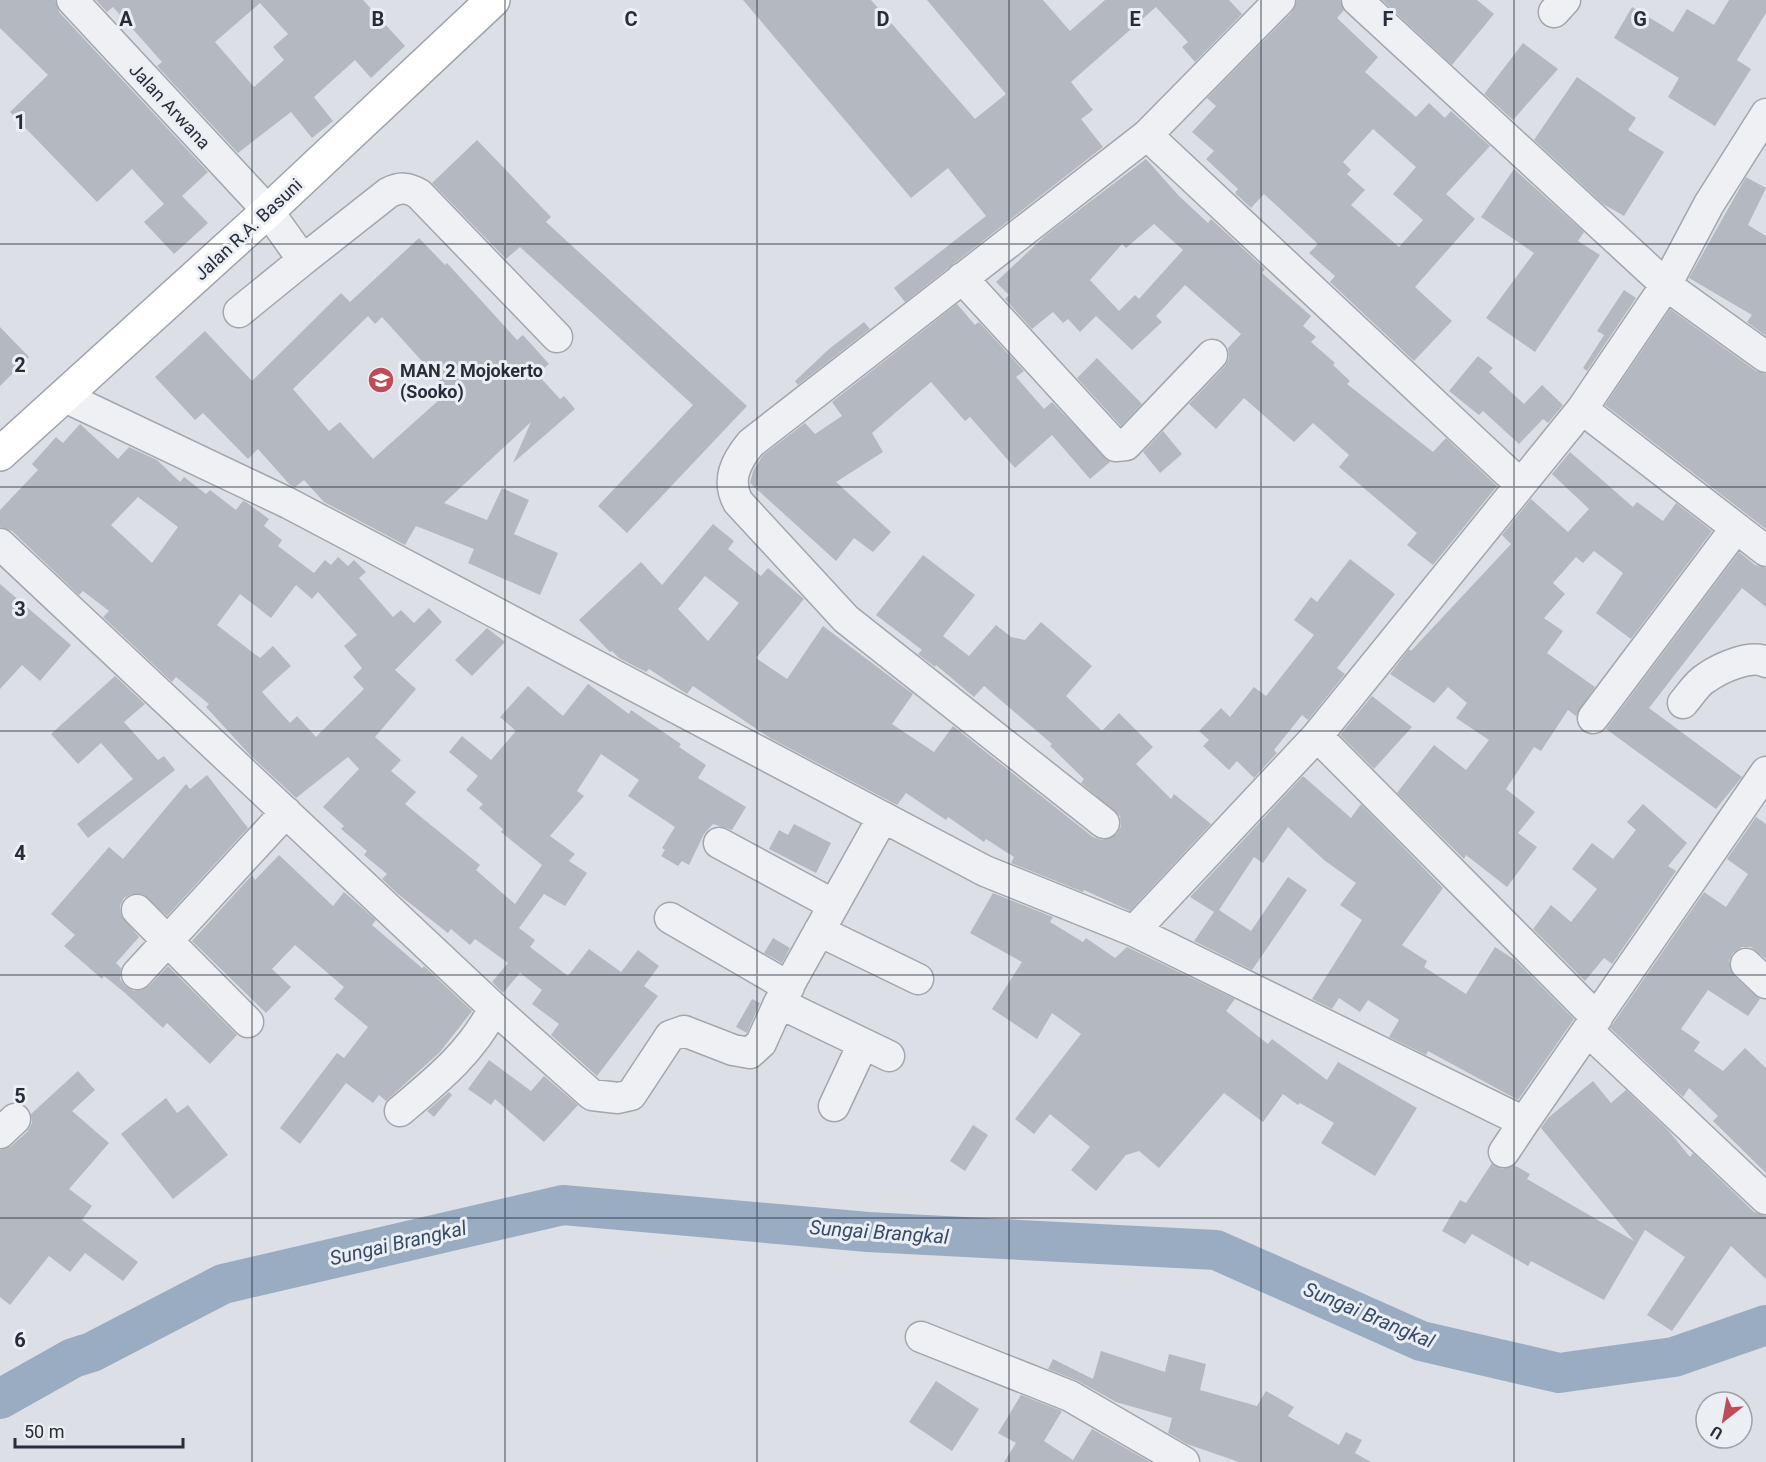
<svg xmlns="http://www.w3.org/2000/svg" width="1766" height="1462" viewBox="0 0 1766 1462" font-family="Roboto,sans-serif">
	<style>
		.lines { fill: none; stroke-linecap: round; stroke-linejoin: round }
		.river { stroke: #9aacc2; stroke-width: 40 }
		.building { fill: #b4b9c1; fill-rule: evenodd }
		.minor-casing { stroke: #a2a6ae; stroke-width: 33 }
		.major-casing { stroke: #9da4af; stroke-width: 36 }
		.minor { stroke: #eef0f4; stroke-width: 30 }
		.major { stroke: #fff; stroke-width: 33 }
		.grid { fill: none; stroke: #272d3a; stroke-width: 1.5; stroke-opacity: 0.55 }
		.labels { text-anchor: middle; dominant-baseline: central; stroke-width: 6; stroke-linejoin: round; paint-order: stroke }
		.street-label { font-size: 18px; fill: #272d3a; stroke: #ebeef3 }
		.poi-label { font-size: 18px; font-weight: bold; fill: #272d3a; stroke: #ebeef3; text-anchor: start }
		.water-label { font-size: 20px; font-style: italic; fill: #364b6a; stroke: #ebeef3 }
		.grid-label { font-size: 20px; text-anchor: middle; font-weight: bold; fill: #272d3a; stroke: #ebeef3; stroke-width: 6; stroke-linejoin: round; paint-order: stroke }
	</style>
	<rect width="100%" height="100%" fill="#dcdfe5"/>
	<g class="lines">
		<path class="river" d="M0 1399 73 1358 92 1352 223 1284 563 1205 868 1232 1216 1250 1421 1341 1559 1373 1674 1357 1766 1325"/>
	</g>
	<path class="building" d="M0 0H55L59 12 208 172 182 196 208 223 174 254 144 222 164 204 132 169 97 202 10 112 48 75 0 28Z
		M96 0H363L405 46 371 78 355 60 314 97 333 121 312 138 291 112 238 153 157 66 162 62 113 7 107 12ZM260 3 288 34 273 47 284 60 254 87 215 42Z
		M743 0H871L975 119 1006 94 927 0H1043L1070 31 1105 0H1229L1242 14 1195 62 1182 47 1188 42 1156 7 1071 82 1093 110 1081 119 1103 147 905 302 894 288 986 216 948 168 911 198Z
		M1297 0H1340L1344 10 1337 18 1378 57 1365 72 1416 117 1429 103 1445 118 1451 111 1490 146 1446 194 1475 219 1415 287 1452 321 1414 361 1330 282 1335 276 1309 253 1318 244 1264 194 1251 208 1235 193 1238 189 1206 159 1214 151 1192 132 1216 106 1207 98 1292 12ZM1373 129 1416 167 1393 194 1423 220 1399 247 1351 205 1365 190 1347 174 1351 170 1343 162Z
		M1382 0H1477L1494 14 1452 65Z
		M1729 0H1766V13L1737 60 1751 69 1715 126 1668 97 1679 78 1614 38 1632 7 1673 32 1687 9 1714 25Z
		M1523 43 1558 69 1513 120 1484 94Z
		M1577 77 1636 118 1628 130 1664 152 1624 216 1603 204 1534 140Z
		M477 140 551 217 546 222 747 406 627 533 598 506 693 405 520 247 506 259 432 183Z
		M1146 159 1179 196 1208 223 1211 219 1265 269 1262 273 1311 316 1303 326 1316 337 1311 342 1335 363 1333 365 1350 381 1347 384 1433 452 1446 438 1497 486 1433 565 1407 545 1417 533 1339 467 1349 455 1313 423 1294 442 1244 398 1216 429 1189 404 1225 366 1229 358 1228 348 1241 334 1185 285 1156 316 1162 322 1132 350 1096 316 1080 332 1068 319 1063 323 1053 312 1032 329 1005 299 1009 295 996 282 1046 235ZM1154 224 1183 250 1139 299 1135 295 1119 311 1090 280 1122 244 1126 248Z
		M1514 169 1584 232 1578 241 1600 255 1535 352 1486 318 1534 253 1481 217Z
		M1746 177 1766 188 1748 225 1766 236V336L1747 322 1752 315 1689 278Z
		M419 238 445 265 447 263 517 340 523 335 549 364 537 374 560 399 564 396 575 409 513 463 531 422 444 503 487 520 502 488 529 500 514 534 558 553 540 595 468 563 474 549 416 526 405 545 324 502 304 480 295 487 290 485 258 449 248 459 203 413 195 420 155 377 205 331 252 381 341 293 350 302ZM368 316 375 324 382 317 449 391 373 459 340 422 329 431 293 389Z
		M1624 290 1636 298 1587 371 1583 368 1604 335 1597 331Z
		M957 304 975 325 979 322 1024 371 1016 377 1044 409 1052 402 1110 462 1090 479 1052 435 1015 468 970 417 965 421 931 382 872 433 883 452 836 482 891 532 873 552 854 538 836 561 750 483 753 471 763 455 805 423 815 434 842 416 832 402Z
		M1670 309 1756 371 1766 374V529L1605 405Z
		M864 322 870 329 798 385 795 381 829 349Z
		M0 327 29 357 0 386Z
		M1478 356 1493 368 1489 372 1524 404 1542 385 1563 405 1548 423 1543 419 1519 444 1483 411 1479 415 1449 391Z
		M1097 358 1142 404 1121 426 1077 378Z
		M80 424 118 459 129 447 157 460 180 482 184 477 206 494 210 490 236 510 243 501 246 502 269 519 264 526 282 540 278 546 314 573 325 560 331 565 338 557 348 566 354 560 366 572 359 578 393 617 401 610 414 623 429 608 442 622 395 670 416 689 375 737 401 760 391 771 416 792 405 804 480 865 476 870 515 904 542 865 501 832 503 829 479 808 483 804 466 790 478 776 449 752 462 736 491 760 516 731 500 717 528 686 563 716 588 684 629 714 631 710 681 744 679 747 706 765 698 778 746 807 732 830 713 824 704 834 689 865 682 861 678 866 661 856 665 850 662 848 675 827 628 796 639 780 601 754 577 791 584 796 550 836 575 854 569 861 587 873 565 906 544 894 519 928 535 940 530 947 568 976 589 949 621 972 638 950 659 966 644 986 658 996 597 1076 551 1035 559 1024 532 1004 542 990 514 968 520 973 503 993 492 982 508 963 475 939 470 945 451 929 448 933 398 894 382 879 387 874 364 855 367 851 341 829 344 826 323 807 359 769 348 757 296 798 250 755 206 707 209 704 176 677 172 682 103 617 109 611 83 591 79 595 12 531 0 527V510L38 470 32 464 56 437 63 443ZM138 497 178 527 152 563 111 525ZM296 585 312 599 318 592 357 635 344 646 362 668 353 677 364 689 316 737 297 716 290 723 262 692 291 666 273 646 260 658 217 625 240 594 271 618Z
		M1163 431 1182 454 1160 473 1143 452Z
		M1570 452 1633 507 1637 502 1663 521 1676 503 1712 531 1631 639 1596 613 1623 573 1594 551 1583 563 1576 557 1553 583 1565 594 1544 618 1563 631 1547 653 1595 687 1576 716 1568 710 1541 751 1534 747 1506 789 1535 812 1518 833 1537 847 1507 887 1466 855 1464 859 1397 793 1434 745 1466 770 1489 740 1456 718 1467 703 1448 687 1434 703 1390 674 1409 649 1411 651 1511 544 1502 535 1531 499 1568 532 1589 509 1552 474Z
		M713 524 734 541 728 549 761 576 768 568 804 599 756 658 787 679 823 626 913 694 892 724 934 752 953 726 1093 837 1102 840 1117 834 1121 826 1120 816 1081 783 1084 779 1050 746 1052 744 984 686 974 697 936 665 935 667 918 654 922 650 876 615 923 555 975 595 943 636 969 656 996 625 1011 637 1025 640 1041 622 1092 666 1066 696 1102 731 1119 713 1153 747 1136 764 1171 799 1174 794 1211 824 1130 911 1084 890 1083 892 1011 863 1014 857 986 839 984 842 948 817 946 820 906 793 897 805 770 738 693 686 687 694 649 669 646 672 619 658 612 651 610 652 579 620 641 562 662 585ZM705 576 739 603 708 641 678 609Z
		M1739 552 1755 565 1766 568V607L1742 588 1649 708 1742 777 1716 809 1606 729Z
		M1350 559 1395 594 1337 668 1345 674 1308 720 1302 715 1274 750 1277 753 1254 778 1237 761 1229 770 1203 746 1209 740 1199 731 1221 708 1230 717 1254 687 1266 696 1314 635 1294 620 1311 597 1317 602Z
		M0 584 71 645 40 681 22 665 0 689Z
		M487 628 505 642 472 676 455 660Z
		M115 676 145 704 124 722 158 760 164 756 175 770 88 838 77 824 133 779 101 743 78 764 51 734Z
		M1372 696 1412 727 1374 769 1340 735Z
		M207 775 248 828 167 916 142 894H132L124 898 120 906 121 915 139 937 116 963 121 968 120 979 125 986 134 991 149 986 168 966 237 1035 210 1064 167 1023 163 1028 124 992 104 976 102 979 64 946 75 935 51 914 109 847 123 859 186 784 190 789Z
		M1303 776 1351 818 1361 804 1443 888 1402 945 1427 961 1424 967 1466 994 1495 947 1515 960 1574 1019 1518 1100 1428 1051 1426 1055 1389 1037 1399 1020 1368 1000 1360 1012 1339 998 1332 1009 1312 999 1362 920 1340 905 1356 883 1324 860 1288 827 1263 863 1254 857 1219 910 1251 931 1288 877 1307 890 1252 970 1194 941 1214 912 1190 897Z
		M1643 804 1687 843 1668 866 1676 871 1612 964 1604 958 1585 981 1533 929 1551 905 1571 922 1597 889 1572 869 1592 843 1613 859 1636 830 1627 822Z
		M1756 817 1766 824V959L1751 947H1742L1733 953 1729 961 1734 976 1760 999 1748 1016 1708 990 1681 1029 1700 1042 1694 1051 1723 1071 1745 1048 1766 1068V1173L1713 1121 1718 1116 1689 1088 1683 1097 1610 1028 1704 892 1726 907 1748 874 1727 859Z
		M794 824 831 843 816 873 769 849 779 830 788 835Z
		M279 855 333 906 344 892 376 920 372 925 422 968 424 966 472 1011 440 1052 386 1101 379 1095 373 1103 346 1083 300 1144 280 1128 337 1053 344 1058 368 1027 334 999 344 987 295 945 272 969 291 987 266 1013 192 941 252 875 255 880Z
		M993 893 1053 917 1050 922 1083 942 1086 938 1115 958 1127 947 1235 999 1226 1011 1268 1044 1272 1039 1327 1080 1338 1062 1417 1108 1375 1176 1321 1143 1334 1123 1300 1103 1298 1105 1283 1094 1263 1122 1224 1093 1159 1168 1139 1151 1126 1155 1096 1191 1071 1170 1090 1147 1050 1114 1034 1134 1015 1119 1081 1034 1052 1013 1037 1039 992 1009 1022 962 970 933Z
		M773 938 790 948 782 963 764 953Z
		M752 999 760 1003 747 1033 736 1027Z
		M489 1060 531 1091 544 1076 578 1105 544 1142 495 1099 491 1105 468 1089Z
		M78 1071 95 1090 72 1111 109 1143 69 1189 92 1206 82 1220 138 1262 123 1281 85 1253 70 1272 49 1256 10 1305 0 1297V1150L11 1146 27 1132 32 1123 31 1114Z
		M1593 1081 1611 1103 1626 1090 1667 1129 1690 1157 1693 1153 1754 1212 1766 1216V1279L1731 1246 1672 1331 1647 1315 1685 1257 1645 1230 1604 1300 1531 1261 1528 1266 1472 1234 1465 1244 1442 1231 1460 1200 1466 1203 1492 1163 1502 1169 1514 1165 1530 1174 1527 1179 1634 1241 1541 1128 1549 1117Z
		M449 1092 452 1095 434 1117 427 1111Z
		M166 1098 177 1113 188 1105 228 1155 173 1199 121 1134Z
		M973 1125 988 1135 965 1171 950 1161Z
		M1101 1351 1165 1372 1169 1354 1206 1364 1200 1390 1257 1406 1266 1391 1294 1407 1288 1416 1339 1445 1346 1432 1362 1440 1355 1453 1371 1462H1239L1187 1444 1168 1433 1172 1418 1116 1402 1078 1381 1048 1369 1053 1359 1093 1379Z
		M936 1381 979 1409 952 1451 909 1422Z
		M1021 1395 1062 1411 1044 1441 1073 1460 1092 1429 1150 1462H1004L1016 1443 998 1433Z"/>
	<g class="lines">
		<defs>
			<path id="minor" d="M72 0 268 211 303 260 388 193C400 187 407 187 419 194L557 337
				M1357 0 1666 285 1766 357
				M1554 12 1565 0
				M1147 135 1519 483
				M962 278 1116 446 1126 445 1212 355
				M239 312 303 260
				M65 397 288 503 985 871 1134 931 1524 1122 1766 772
				M1582 409 1766 551
				M0 544 494 1008 592 1095 618 1098 631 1095 670 1036 684 1031 733 1050 750 1053 761 1043 779 1003 883 817
				M1683 703C1690 695 1697 683 1706 678 1720 668 1751 654 1766 662
				M1593 718 1736 528
				M1317 736 1597 1018
				M1104 823 846 619 738 502C726 480 736 461 751 443L1147 135 1280 0
				M719 843 834 905
				M137 910 248 1022
				M670 918 789 987
				M819 931 918 979
				M1134 931 1317 736 1582 409 1666 285 1709 204 1766 114
				M1746 964 1766 983
				M137 974 286 812
				M779 1003 889 1056
				M1588 1031 1766 1199
				M834 1106 863 1044
				M400 1111C437 1080 472 1052 494 1008
				M0 1133 15 1119
				M1504 1152 1524 1122
				M921 1337 1070 1396 1184 1462"/>
			<path id="major" d="M0 454 268 211 493 0"/>
		</defs>
		<use href="#minor" class="minor-casing"/>
		<use href="#major" class="major-casing"/>
		<use href="#minor" class="minor"/>
		<use href="#major" class="major"/>
	</g>
	<path class="grid" d="M252 0V1462M505 0V1462M757 0V1462M1009 0V1462M1261 0V1462M1514 0V1462M0 244H1766M0 487H1766M0 731H1766M0 975H1766M0 1218H1766"/>
	<defs>
		<symbol id="school-disc" viewBox="-11 -11 22 22"><circle r="9.5" fill="#c04b58" stroke="#ebeef3"/><path d="M0-5L7-2L0 1L-7-2ZM-4 1L0 2.5L4 1V4Q0 6-4 4Z" fill="#fff"/></symbol>
	</defs>
	<g fill-rule="evenodd">
		<use href="#school-disc" x="366" y="365" width="30" height="30"/>
	</g>
	<g class="labels">
		<g class="street-label">
			<text transform="translate(170 106) rotate(47)">Jalan Arwana</text>
			<text transform="translate(248 229) rotate(-43)">Jalan R.A. Basuni</text>
		</g>
		<g class="poi-label">
			<text x="400" y="370">MAN 2 Mojokerto<tspan x="400" dy="21">(Sooko)</tspan></text>
		</g>
		<g class="water-label">
			<text transform="translate(879 1232) rotate(4)">Sungai Brangkal</text>
			<text transform="translate(398 1243) rotate(-13)">Sungai Brangkal</text>
			<text transform="translate(1369 1315) rotate(23)">Sungai Brangkal</text>
		</g>
	</g>
	<g class="grid-label">
		<text x="126" y="26">A</text>
		<text x="378" y="26">B</text>
		<text x="631" y="26">C</text>
		<text x="883" y="26">D</text>
		<text x="1135" y="26">E</text>
		<text x="1388" y="26">F</text>
		<text x="1640" y="26">G</text>
		<text x="20" y="129">1</text>
		<text x="20" y="372">2</text>
		<text x="20" y="616">3</text>
		<text x="20" y="860">4</text>
		<text x="20" y="1103">5</text>
		<text x="20" y="1347">6</text>
	</g>
	<g transform="translate(1724 1420) rotate(211)"><circle r="28" fill="#ebeef3" stroke="#9da1a9" stroke-width="1.5"/>
	<path d="M0-4.5L10 22L0 15L-10 22Z" fill="#c04b58"/>
	<text y="-9" font-size="16" font-weight="bold" text-anchor="middle" fill="#272d3a">U</text>
	</g>
	<path d="M15 1438v9h168v-9" fill="none" stroke="#272d3a" stroke-width="3"/>
	<text x="24" y="1438" font-size="18" fill="#272d3a" stroke="#ebeef3" stroke-width="4.5" paint-order="stroke">50 m</text>
</svg>
